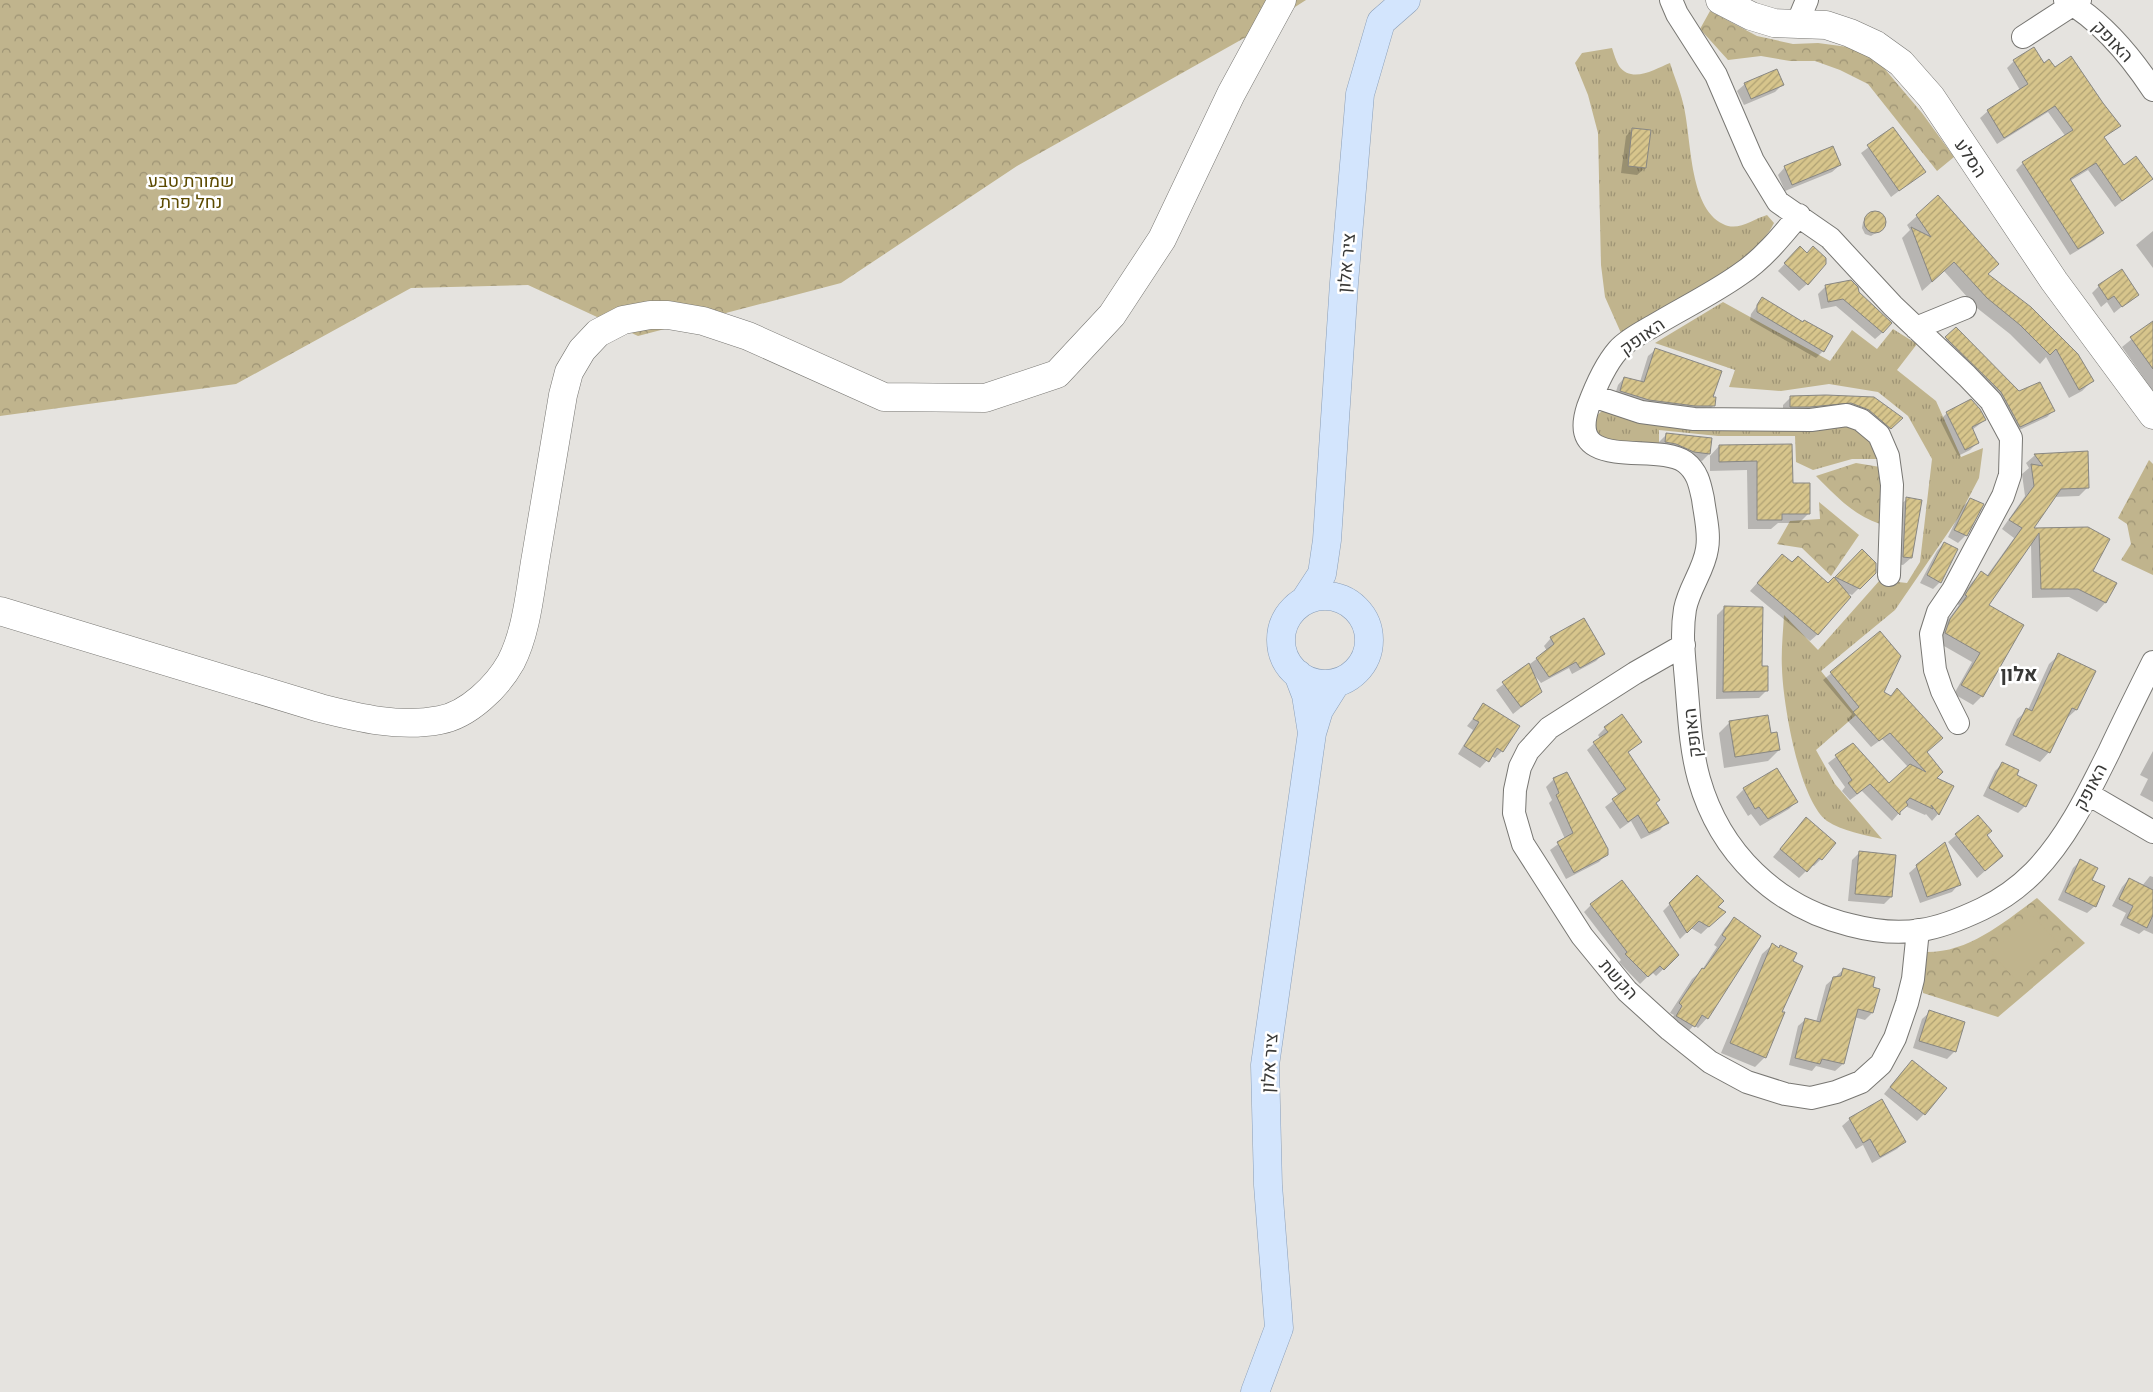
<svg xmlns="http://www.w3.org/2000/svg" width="2153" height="1392" viewBox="0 0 2153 1392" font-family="'Public Sans',Heebo,sans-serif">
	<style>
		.grass { fill: url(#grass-tufts) }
		.park { fill: url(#park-crowns) }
		.pitch { fill: #c0b48d }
		.shadow { fill: #0003 }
		.building { fill: url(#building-hatch); stroke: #888783 }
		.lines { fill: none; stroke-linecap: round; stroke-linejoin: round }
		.minor-casing { stroke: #787773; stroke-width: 24 }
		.tertiary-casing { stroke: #787773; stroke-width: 29 }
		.primary-casing { stroke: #8a9eb7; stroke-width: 29 }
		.minor { stroke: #fff; stroke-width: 22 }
		.tertiary { stroke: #fff; stroke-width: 28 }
		.primary { stroke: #d3e5fd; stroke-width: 28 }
		.labels { text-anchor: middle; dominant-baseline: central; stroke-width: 5; stroke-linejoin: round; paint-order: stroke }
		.street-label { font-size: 18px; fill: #393937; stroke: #fff }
		.park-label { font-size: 18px; fill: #5c4a00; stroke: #fff }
		.quarter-label { font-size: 20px; font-weight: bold; fill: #393937; stroke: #fff }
	</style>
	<defs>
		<pattern id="grass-tufts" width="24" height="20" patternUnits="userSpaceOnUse" patternTransform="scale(1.25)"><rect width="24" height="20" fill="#c0b48d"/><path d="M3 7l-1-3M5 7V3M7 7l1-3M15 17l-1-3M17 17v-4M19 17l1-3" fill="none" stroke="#9d9374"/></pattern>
		<pattern id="park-crowns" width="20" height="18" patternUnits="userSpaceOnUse" patternTransform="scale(1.25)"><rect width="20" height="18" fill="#c0b48d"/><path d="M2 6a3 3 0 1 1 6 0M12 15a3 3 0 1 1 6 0" fill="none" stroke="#9d9374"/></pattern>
		<pattern id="building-hatch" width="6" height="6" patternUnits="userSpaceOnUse" patternTransform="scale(1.25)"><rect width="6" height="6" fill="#d7c58c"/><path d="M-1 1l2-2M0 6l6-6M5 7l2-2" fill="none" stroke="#afa173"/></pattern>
	</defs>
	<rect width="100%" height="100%" fill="#e5e3df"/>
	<path class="grass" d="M1612 48C1614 54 1616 61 1619 66 1632 84 1655 69 1670 63 1674 76 1680 90 1683 103 1692 137 1688 207 1723 224 1738 232 1753 219 1767 215L1774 223C1755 264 1661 311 1621 333L1605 297 1601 265 1598 133 1588 95 1575 63 1582 53Z
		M1723 302 1830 361 1852 330 1877 349 1893 329 1917 344 1897 370 1936 401 1961 457 1983 448 1979 478 1958 518 1895 610 1821 671 1856 715 1816 750 1835 784 1882 839C1865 835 1842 831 1827 821 1799 800 1783 703 1782 669 1781 651 1783 633 1784 615L1818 650 1880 580 1907 583 1920 562 1932 459 1908 416 1878 392 1829 384 1781 391 1729 387 1735 370 1655 343Z
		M1603 410 1846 422 1873 444 1877 459H1852L1813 470 1796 462 1795 436H1718L1659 430V447L1603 439 1594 429 1593 419Z"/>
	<path class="park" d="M0 0H1306L1262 28 1017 166 841 283 638 336 528 285 411 288 236 384 0 416Z
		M1710 11 1757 36 1793 44 1818 43 1848 47 1878 61 1922 113 1954 157 1937 171 1868 84 1840 70 1815 61H1790L1761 56 1728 60 1700 29Z
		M2149 460 2153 464V575L2121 560 2131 544 2127 524 2118 518Z
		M1856 463 1880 467V524C1853 515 1836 496 1816 476Z
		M1819 502 1859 535 1831 576 1802 548 1777 544 1790 521 1820 519Z
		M2037 898 2085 943 1998 1017 1923 993V952C1967 954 2003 923 2037 898Z"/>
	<path class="pitch" d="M2032 915 2059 944 2018 982 1991 953Z"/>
	<path class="shadow" d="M2014 61 2043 65 2055 69 2102 104 2119 125 2103 138 2124 166 2151 179 2115 207 2088 170 2070 181 2102 233 2095 240 2070 255 2016 170 2023 163 2066 137 2048 112 1997 144 1980 118 1988 111 2020 90 2007 68Z
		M1745 84 1782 85 1775 92 1744 105 1737 91Z
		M1633 129 1645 168 1637 175 1621 173 1626 136Z
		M1893 129 1924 172 1891 197 1861 153Z
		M1840 165 1832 172 1785 191 1778 175 1785 167Z
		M1874 213 1882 215 1885 221 1882 229 1871 236 1865 234 1862 228 1863 222Z
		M1917 216 1987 274 2092 381 2082 391 2069 398 2046 357 2040 364 2010 334 1977 308 1944 271 1922 291 1902 238 1910 230 1907 225Z
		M2153 231V268L2136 245Z
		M1793 255 1807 284 1799 291 1778 271Z
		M2099 286 2137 294 2114 313 2107 302 2101 307 2092 293Z
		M1825 287 1858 293 1883 332 1875 339 1836 306 1821 309 1818 294Z
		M1762 299 1823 351 1816 358 1750 320 1751 314Z
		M2153 322V391L2122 347Z
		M1955 329 2019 393 2053 411 2047 417 2013 433 1940 345Z
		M1655 350 1712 398 1714 405 1707 412 1614 398 1618 385 1624 378 1640 382 1648 356Z
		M1790 398H1873L1901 418 1883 435 1862 417 1783 413V405Z
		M1947 413 1985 420 1972 430 1978 442 1970 450 1958 456 1940 420Z
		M1667 434 1709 454 1702 461 1686 459 1658 449 1659 442Z
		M1791 445 1792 484 1809 513 1799 523H1778L1771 529H1748L1747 470 1710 471V456L1719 446Z
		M2086 453 2088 487 2079 496 2054 497 2031 529H2087L2092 572 2115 584 2105 603 2097 612 2069 597 2032 598 2031 543 1987 605 1982 696 1973 705 1954 694 1972 662 1937 642 1941 629 1959 605 1957 604 1959 600 1972 582 1981 573 1986 577 2014 538 2002 529 2025 496 2022 474 2029 468 2026 463 2035 455Z
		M1907 499 1911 558 1903 565 1896 564 1899 506Z
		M1971 499 1966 535 1958 543 1948 537 1963 506Z
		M1944 543 1940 582 1933 589 1920 583 1937 551Z
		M1862 551 1875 572 1852 595 1845 592 1818 634 1810 641 1750 591 1775 563 1828 585Z
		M1725 607 1761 668 1766 691 1759 698 1716 699 1717 615Z
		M1880 633 1883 693 1926 752 1936 778 1952 786 1938 814 1932 821 1926 814 1925 815 1905 806 1892 821 1862 791 1850 800 1842 791 1845 787 1828 763 1853 744 1889 785 1908 767 1882 739 1871 747 1847 720 1852 714 1823 680Z
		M1551 638 1604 653 1596 661 1572 674 1569 668 1541 683 1530 670 1540 692 1513 714 1496 690 1547 651 1544 646Z
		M2059 655 2076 710 2066 719 2049 752 2040 762 2005 745 2017 719 2028 710 2049 664Z
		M1484 705 1502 751 1495 758 1491 756 1480 768 1458 754 1473 730 1467 726Z
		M1730 722 1770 735 1779 750 1768 761 1724 768 1719 733Z
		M1605 728 1640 742 1627 754 1667 822 1660 830 1641 839 1631 821 1620 829 1605 807 1619 796 1587 750 1600 738 1598 735Z
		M2153 751V802L2140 795 2148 779 2140 775Z
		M2002 764 2015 775 2025 806 2018 813 1983 796 1995 771Z
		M1777 770 1796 802 1789 809 1760 826 1751 814 1748 816 1736 797 1744 789Z
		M1566 774 1607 854 1599 862 1566 879 1550 850 1565 839 1549 803 1552 800 1546 787 1554 779Z
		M1978 817 1985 836 2002 856 1977 878 1948 842Z
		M1799 826 1821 859 1814 866 1812 865 1799 878 1773 857Z
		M1859 853 1891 897 1884 904 1848 901 1852 860Z
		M2080 861 2090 880 2095 906 2087 913 2058 900 2073 868Z
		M1917 866 1959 884 1952 892 1920 903 1909 873Z
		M2150 876 2153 877V934L2144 930 2139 934 2120 925 2126 913 2112 906 2122 887 2129 879 2142 886Z
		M1697 877 1717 907 1724 912 1701 934 1691 928 1680 939 1663 911Z
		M1591 905 1678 955 1656 976 1652 972 1640 984 1619 962 1621 960 1584 912Z
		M1734 919 1707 1018 1698 1028 1694 1025 1684 1036 1668 1025 1674 1015 1670 1013 1692 979 1702 970 1717 947 1714 945 1725 928Z
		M1772 945 1778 949 1780 946 1792 962 1780 1012 1783 1013 1765 1057 1755 1067 1721 1053 1762 954Z
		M1843 970 1871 988 1872 1013 1865 1020 1854 1017 1843 1064 1835 1071 1816 1066 1812 1071 1789 1065 1798 1026 1806 1019 1816 1022 1826 985Z
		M1930 1012 1955 1051 1947 1059 1913 1048 1922 1019Z
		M1905 1068 1924 1114 1917 1121 1884 1094Z
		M1850 1119 1904 1142 1897 1149 1872 1163 1863 1145 1856 1149 1842 1126Z"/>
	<path class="building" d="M2034 47 2044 63 2049 59 2055 67 2071 56 2103 103 2121 126 2104 137 2124 165 2136 156 2153 179 2122 201 2096 163 2070 179 2104 233 2078 249 2022 162 2073 130 2055 106 2004 138 1987 110 2028 84 2013 60Z
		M1777 69 1784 85 1751 99 1744 83Z
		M1893 127 1926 172 1899 191 1867 145Z
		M1632 128 1651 130 1646 168 1628 166Z
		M1833 146 1841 165 1792 185 1784 166Z
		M1938 195 1999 264 1988 274 2031 307 2078 354 2094 381 2079 390 2056 349 2050 355 2020 325 1987 298 1954 262 1932 282 1911 227 1931 237 1916 215Z
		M1864 222a11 11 0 1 1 22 0a11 11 0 1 1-22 0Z
		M1800 246 1807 253 1813 246 1826 258V264L1808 285 1784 263Z
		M2122 269 2139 295 2122 307 2114 296 2108 300 2098 285Z
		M1851 280 1858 287 1859 292 1892 323 1883 333 1843 299 1828 302 1825 285Z
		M1762 297 1803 322 1804 320 1833 336 1824 352 1757 312V305Z
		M2153 321V369L2130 337Z
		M1956 327 2019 391 2040 382 2055 411 2020 427 2001 392 1945 337Z
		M1655 348 1722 371 1713 397H1716L1715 406H1695L1649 400 1620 391 1624 377 1644 382Z
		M1826 395 1874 397 1903 418 1891 429 1869 410 1851 403 1810 407H1790V396Z
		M1971 399 1980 409 1986 420 1972 427 1979 443 1965 450 1946 412Z
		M1666 433 1712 438 1710 454 1694 452 1676 444 1665 442Z
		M1792 444 1793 483H1810V514H1782V520H1757V461L1719 462V445Z
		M2088 451 2089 488 2061 489 2034 528 2088 527 2110 539 2093 571 2117 583 2106 603 2078 589H2041L2039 533 1989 605 2024 625 1983 697 1961 685 1980 653 1945 633 1950 619 1967 596 1965 595 1968 590 1981 571 1988 576 2022 528 2009 520 2034 486 2031 464 2043 466 2034 454Z
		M1906 497 1922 500 1912 558 1903 557Z
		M1970 498 1984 504 1967 536 1954 530Z
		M1944 542 1958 549 1941 583 1927 575Z
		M1862 549 1876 563V573L1860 589 1835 577Z
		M1782 554 1792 562 1798 556 1828 583 1834 577 1851 597 1818 635 1757 583Z
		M1724 606 1763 607 1762 666H1768V691L1723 692Z
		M1584 618 1605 654 1580 668 1576 662 1549 677 1536 658 1554 644 1550 637Z
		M1880 631 1901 656 1884 692 1891 696 1897 688 1943 738 1927 752 1943 772 1937 778 1954 786 1939 815 1931 805 1933 809 1910 798 1906 802 1908 805 1900 812V815L1870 784 1857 794 1848 783 1852 780 1835 755 1853 743 1889 783 1910 764 1926 772 1890 733 1879 741 1853 712 1859 707 1830 672Z
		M2058 653 2096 671 2077 710 2072 708 2050 753 2013 735 2026 708 2032 711Z
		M1529 663 1542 692 1521 707 1502 682Z
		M1483 703 1520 726 1503 752 1497 748 1489 762 1464 746 1479 722 1473 719Z
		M1622 714 1642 742 1628 752 1660 800 1656 803 1669 823 1649 833 1638 815 1628 822 1612 799 1626 789 1593 742 1608 732 1604 727Z
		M1768 715 1771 733 1777 732 1780 750 1735 757 1729 721Z
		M2002 762 2019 770 2017 775 2037 785 2026 807 1989 788Z
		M1777 768 1798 802 1768 819 1759 807 1755 809 1743 788Z
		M1567 772 1608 849V855L1574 873 1557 842 1573 833 1556 795 1559 793 1553 778Z
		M1978 815 1992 831 1987 835 2003 856 1985 871 1955 834Z
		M1806 817 1836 843 1822 860 1819 858 1807 872 1780 849Z
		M1945 842 1961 885 1927 897 1916 865Z
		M1859 851 1896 855 1892 897 1855 894Z
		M2080 859 2098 868 2092 880 2105 886 2096 907 2065 892Z
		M1697 875 1724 901 1718 907 1726 912 1709 927 1699 921 1687 933 1669 903Z
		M2129 878 2153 890V915L2147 928 2127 918 2133 906 2119 899Z
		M1622 880 1679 955 1664 970 1660 966 1648 977 1625 954 1627 952 1590 904Z
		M1734 917 1761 936 1708 1019 1702 1015 1695 1027 1676 1016 1682 1006 1679 1003 1702 968 1704 969 1726 938 1722 935Z
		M1772 943 1779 948 1780 945 1797 953 1793 961 1803 966 1782 1012H1785L1766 1058 1730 1043Z
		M1843 968 1875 977 1873 987 1880 989 1873 1013 1858 1009 1844 1064 1822 1059 1820 1064 1795 1058 1805 1018 1820 1022 1833 977 1841 976Z
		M1929 1010 1965 1022 1956 1052 1919 1041Z
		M1912 1060 1947 1088 1925 1115 1890 1087Z
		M1882 1099 1906 1142 1880 1157 1870 1139 1863 1143 1849 1118Z"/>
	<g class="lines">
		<defs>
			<path id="minor" d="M1671 0 1677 14 1716 75 1753 161 1778 202 1830 238 1893 306 1967 376 1991 401 2011 438 2010 475 2003 496 1953 590 1938 612 1931 634 1935 670 1942 691 1958 723
				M2065 0C2102 21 2130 55 2153 90
				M1797 24 1807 0
				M2023 37 2080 0
				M1799 215C1781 237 1762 260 1739 275 1712 294 1681 309 1653 326 1641 333 1627 340 1618 350 1604 366 1595 388 1588 407 1566 474 1656 441 1685 462 1698 472 1700 485 1703 499 1705 515 1710 533 1707 549 1704 570 1689 588 1685 609 1681 633 1684 656 1686 680 1689 713 1690 747 1699 779 1720 853 1776 907 1850 925 1873 931 1898 934 1921 930 1942 927 1963 918 1982 909 2001 900 2019 887 2034 872 2067 838 2088 794 2109 752 2123 722 2138 692 2153 662
				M1916 328 1965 308
				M1593 396 1641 412 1694 419 1811 420 1847 415 1861 420 1879 435 1888 456 1892 485 1889 575
				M1684 645 1635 673 1549 728 1528 751 1520 767 1515 790 1514 813 1523 844 1582 936 1627 991 1670 1030 1710 1062 1747 1082 1785 1094 1811 1098 1836 1092 1861 1082 1881 1064 1895 1038 1907 1003 1913 979 1918 930
				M2088 794 2153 832"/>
			<path id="tertiary" d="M1720 0 1751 16 1774 23 1826 25 1850 33 1876 45 1901 63 1931 97 2054 281 2153 415
				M0 611 320 708C359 718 400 728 440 720 468 715 497 687 511 662 527 631 530 590 536 556 545 502 554 449 563 395L569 372 582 350 598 333 623 320 650 315H668L703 321 748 336 884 397 985 398 1057 374 1112 315 1162 239 1231 94 1282 0"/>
			<path id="primary" d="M1281 640a44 44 0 1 1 88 0a44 44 0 1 1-88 0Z
				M1305 600 1322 574 1327 540 1344 283 1360 94 1381 22 1406 0
				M1298 674 1306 695 1312 733 1319 710 1336 683
				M1255 1392 1279 1328 1268 1185 1265 1065 1312 733"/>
		</defs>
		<use href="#minor" class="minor-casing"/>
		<use href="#tertiary" class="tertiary-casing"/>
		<use href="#primary" class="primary-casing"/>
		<use href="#minor" class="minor"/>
		<use href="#tertiary" class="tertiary"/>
		<use href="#primary" class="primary"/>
	</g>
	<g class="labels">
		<g class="street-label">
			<text transform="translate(2113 41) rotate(46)">האופק</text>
			<text transform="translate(1971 158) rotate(56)">הסלע</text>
			<text transform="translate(1346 263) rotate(-85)">ציר אלון</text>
			<text transform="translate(1642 336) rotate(-35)">האופק</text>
			<text transform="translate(1692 733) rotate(-97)">האופק</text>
			<text transform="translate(2090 787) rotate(-62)">האופק</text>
			<text transform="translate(1619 979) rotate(48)">הקשת</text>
			<text transform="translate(1269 1063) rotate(-86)">ציר אלון</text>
		</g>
		<g class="park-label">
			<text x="191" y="180">שמורת טבע<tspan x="191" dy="21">נחל פרת</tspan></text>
		</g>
		<g class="quarter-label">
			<text x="2019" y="674">אלון</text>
		</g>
	</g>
</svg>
